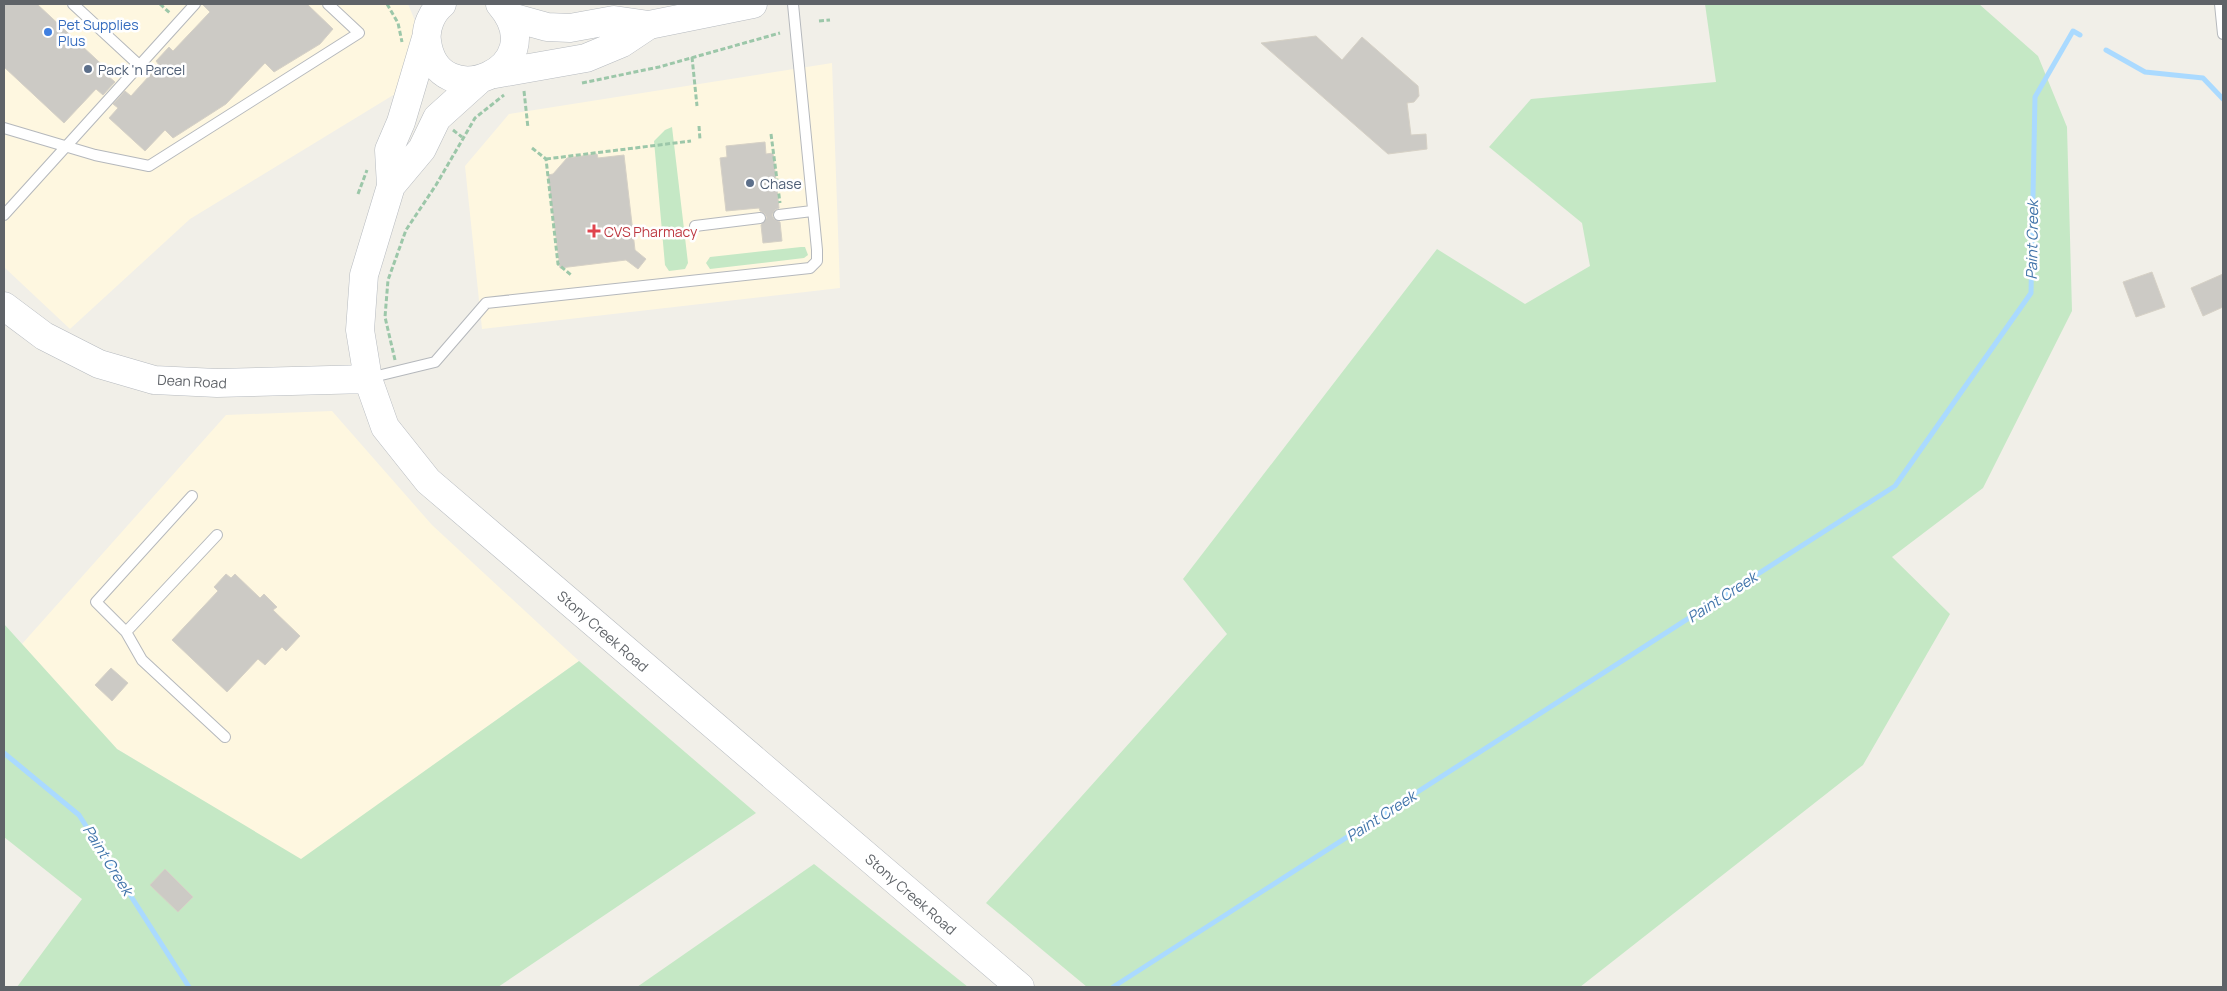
<svg xmlns="http://www.w3.org/2000/svg" width="2227" height="991" viewBox="0 0 2227 991" font-family="Manrope,sans-serif">
	<style>
		.commercial { fill: #fef7e0 }
		.green { fill: #c5e8c5 }
		.lines { fill: none; stroke-linecap: round; stroke-linejoin: round }
		.stream { stroke: #aadaff; stroke-width: 5 }
		.building { fill: #cccac5; stroke: #d6d1c6 }
		.lane-casing { stroke: #b5b8bc; stroke-width: 12 }
		.secondary-casing { stroke: #b6babf; stroke-width: 29 }
		.path { stroke: #9cc7a9; stroke-width: 3; stroke-dasharray: 5 2.5; stroke-linecap: butt }
		.lane { stroke: #fff; stroke-width: 10 }
		.secondary { stroke: #fff; stroke-width: 28 }
		.shop-dot { fill: #3f7fe0; stroke: #fff; stroke-width: 2 }
		.service-dot { fill: #5c6f8a; stroke: #fff; stroke-width: 2 }
		.health-dot { fill: #e0444e; stroke: #fff; stroke-width: 2 }
		.labels { text-anchor: middle; dominant-baseline: central; stroke-width: 5; stroke-linejoin: round; paint-order: stroke }
		.shop-label { font-size: 14px; fill: #366cbe; stroke: #fff; text-anchor: start }
		.service-label { font-size: 14px; fill: #4e5e75; stroke: #fff; text-anchor: start }
		.health-label { font-size: 14px; fill: #be3a42; stroke: #fff; text-anchor: start }
		.street-label { font-size: 14px; fill: #5f6368; stroke: #fff }
		.water-label { font-size: 15px; font-style: italic; fill: #4174aa; stroke: #fff }
	</style>
	<rect width="100%" height="100%" fill="#f1efe8"/>
	<path class="commercial" d="M4 4H408L415 21 412 72 395 94 190 219 70 329 4 267Z
		M832 63 840 288 482 329 465 166 509 114Z
		M332 411 432 525 579 661 301 860 117 749 22 644 226 415Z"/>
	<path class="green" d="M1705 4H1979L2038 56 2067 127 2072 311 1983 488 1892 557 1950 614 1863 765 1580 987H1087L986 903 1227 634 1183 579 1437 249 1525 304 1590 266 1582 223 1489 147 1531 99 1716 82Z
		M672 127 688 263 685 269 669 271 665 265 654 141 665 130Z
		M801 247H805L808 255 804 258 710 269 706 263 710 257Z
		M4 624 117 749 301 859 579 661 756 813 498 987H17L82 899 4 837Z
		M814 864 968 987H637Z"/>
	<g class="lines">
		<path class="stream" d="M2106 50 2145 72 2203 78 2223 99
			M4 753 79 815 189 987
			M1113 987 1895 486 2031 293 2035 97 2073 31 2080 35"/>
	</g>
	<path class="building" d="M4 4H37L111 73 108 76 115 82 103 95 96 89 64 123 4 67Z
		M202 4H307L333 29 320 44 274 72 265 63 226 104 173 138 165 130 145 151 109 118 118 108 113 104 125 91 131 96 159 65 156 61 169 47 173 51 210 12Z
		M1316 36 1342 60 1362 37 1418 86 1419 96 1414 102 1407 103 1411 135 1426 134 1427 149 1388 154 1261 43Z
		M765 142 766 154 773 153 779 208 775 210 772 215 774 219 780 222 782 241 763 243 761 225 767 218 765 214 760 211 759 208 726 211 720 158 727 157 726 146Z
		M597 154 598 158 624 155 635 250 646 259 638 269 626 260 560 268 548 175 553 174 567 158Z
		M2152 272 2165 307 2136 317 2123 282Z
		M2223 274V307L2203 316 2191 288Z
		M226 574 231 578 235 574 260 598 264 594 277 607 273 610 300 636 286 651 282 647 265 665 258 659 227 692 172 640 218 591 214 587Z
		M111 668 128 683 112 701 95 685Z
		M165 869 193 897 178 912 150 885Z"/>
	<g class="lines">
		<defs>
			<path id="lane" d="M73 4 140 66
				M2220 4 2223 34
				M4 128 95 155 149 166 359 33 328 4
				M4 215 195 4
				M779 215 812 211
				M695 226 760 218
				M369 378 435 362 486 303 810 268 817 261V250L793 4
				M192 496 96 602 126 632 142 660 225 737
				M126 632 217 535"/>
			<path id="secondary" d="M442 4C432 12 425 28 427 41 437 118 556 69 500 4
				M511 17 547 27 570 28 614 20 649 25
				M495 74 586 58 622 43 649 25 753 4
				M478 81 437 118 422 149 391 186 364 275 360 330 368 379 385 427 428 481 1020 987
				M391 186 389 150 401 122 426 38
				M4 306 44 336 99 364 154 380 217 383 368 379"/>
		</defs>
		<use href="#lane" class="lane-casing"/>
		<use href="#secondary" class="secondary-casing"/>
		<path class="path" d="M160 4 171 14
			M387 4 398 23 402 42
			M819 21 830 20
			M692 57 697 106
			M582 83 659 67 780 33
			M524 91 528 128
			M699 126 700 140
			M453 130 462 137
			M771 134 780 203
			M532 148 546 159 558 264 571 275
			M546 159 691 141
			M358 194 367 170
			M395 360 385 317 388 280 406 230 436 185 475 118 504 95"/>
		<use href="#lane" class="lane"/>
		<use href="#secondary" class="secondary"/>
	</g>
	<circle class="shop-dot" cx="48" cy="32" r="5"/>
	<g class="service-dot">
		<circle cx="88" cy="69" r="5"/>
		<circle cx="750" cy="183" r="5"/>
	</g>
	<path class="health-dot" d="M591.5 223.5h5v5h5v5h-5v5h-5v-5h-5v-5h5z"/>
	<g class="labels">
		<g class="shop-label">
			<text x="58" y="24">Pet Supplies<tspan x="58" dy="16">Plus</tspan></text>
		</g>
		<g class="service-label">
			<text x="98" y="69">Pack 'n Parcel</text>
			<text x="760" y="183">Chase</text>
		</g>
		<g class="health-label">
			<text x="604" y="231">CVS Pharmacy</text>
		</g>
		<g class="street-label">
			<text transform="translate(192 381) rotate(3)">Dean Road</text>
			<text transform="translate(603 631) rotate(41)">Stony Creek Road</text>
			<text transform="translate(911 894) rotate(41)">Stony Creek Road</text>
		</g>
		<g class="water-label">
			<text transform="translate(2032 240) rotate(-89)">Paint Creek</text>
			<text transform="translate(1722 597) rotate(-33)">Paint Creek</text>
			<text transform="translate(1381 816) rotate(-33)">Paint Creek</text>
			<text transform="translate(108 860) rotate(58)">Paint Creek</text>
		</g>
	</g>
	<rect width="2227" height="991" fill="none" stroke="#5f6368" stroke-width="10"/>
</svg>
